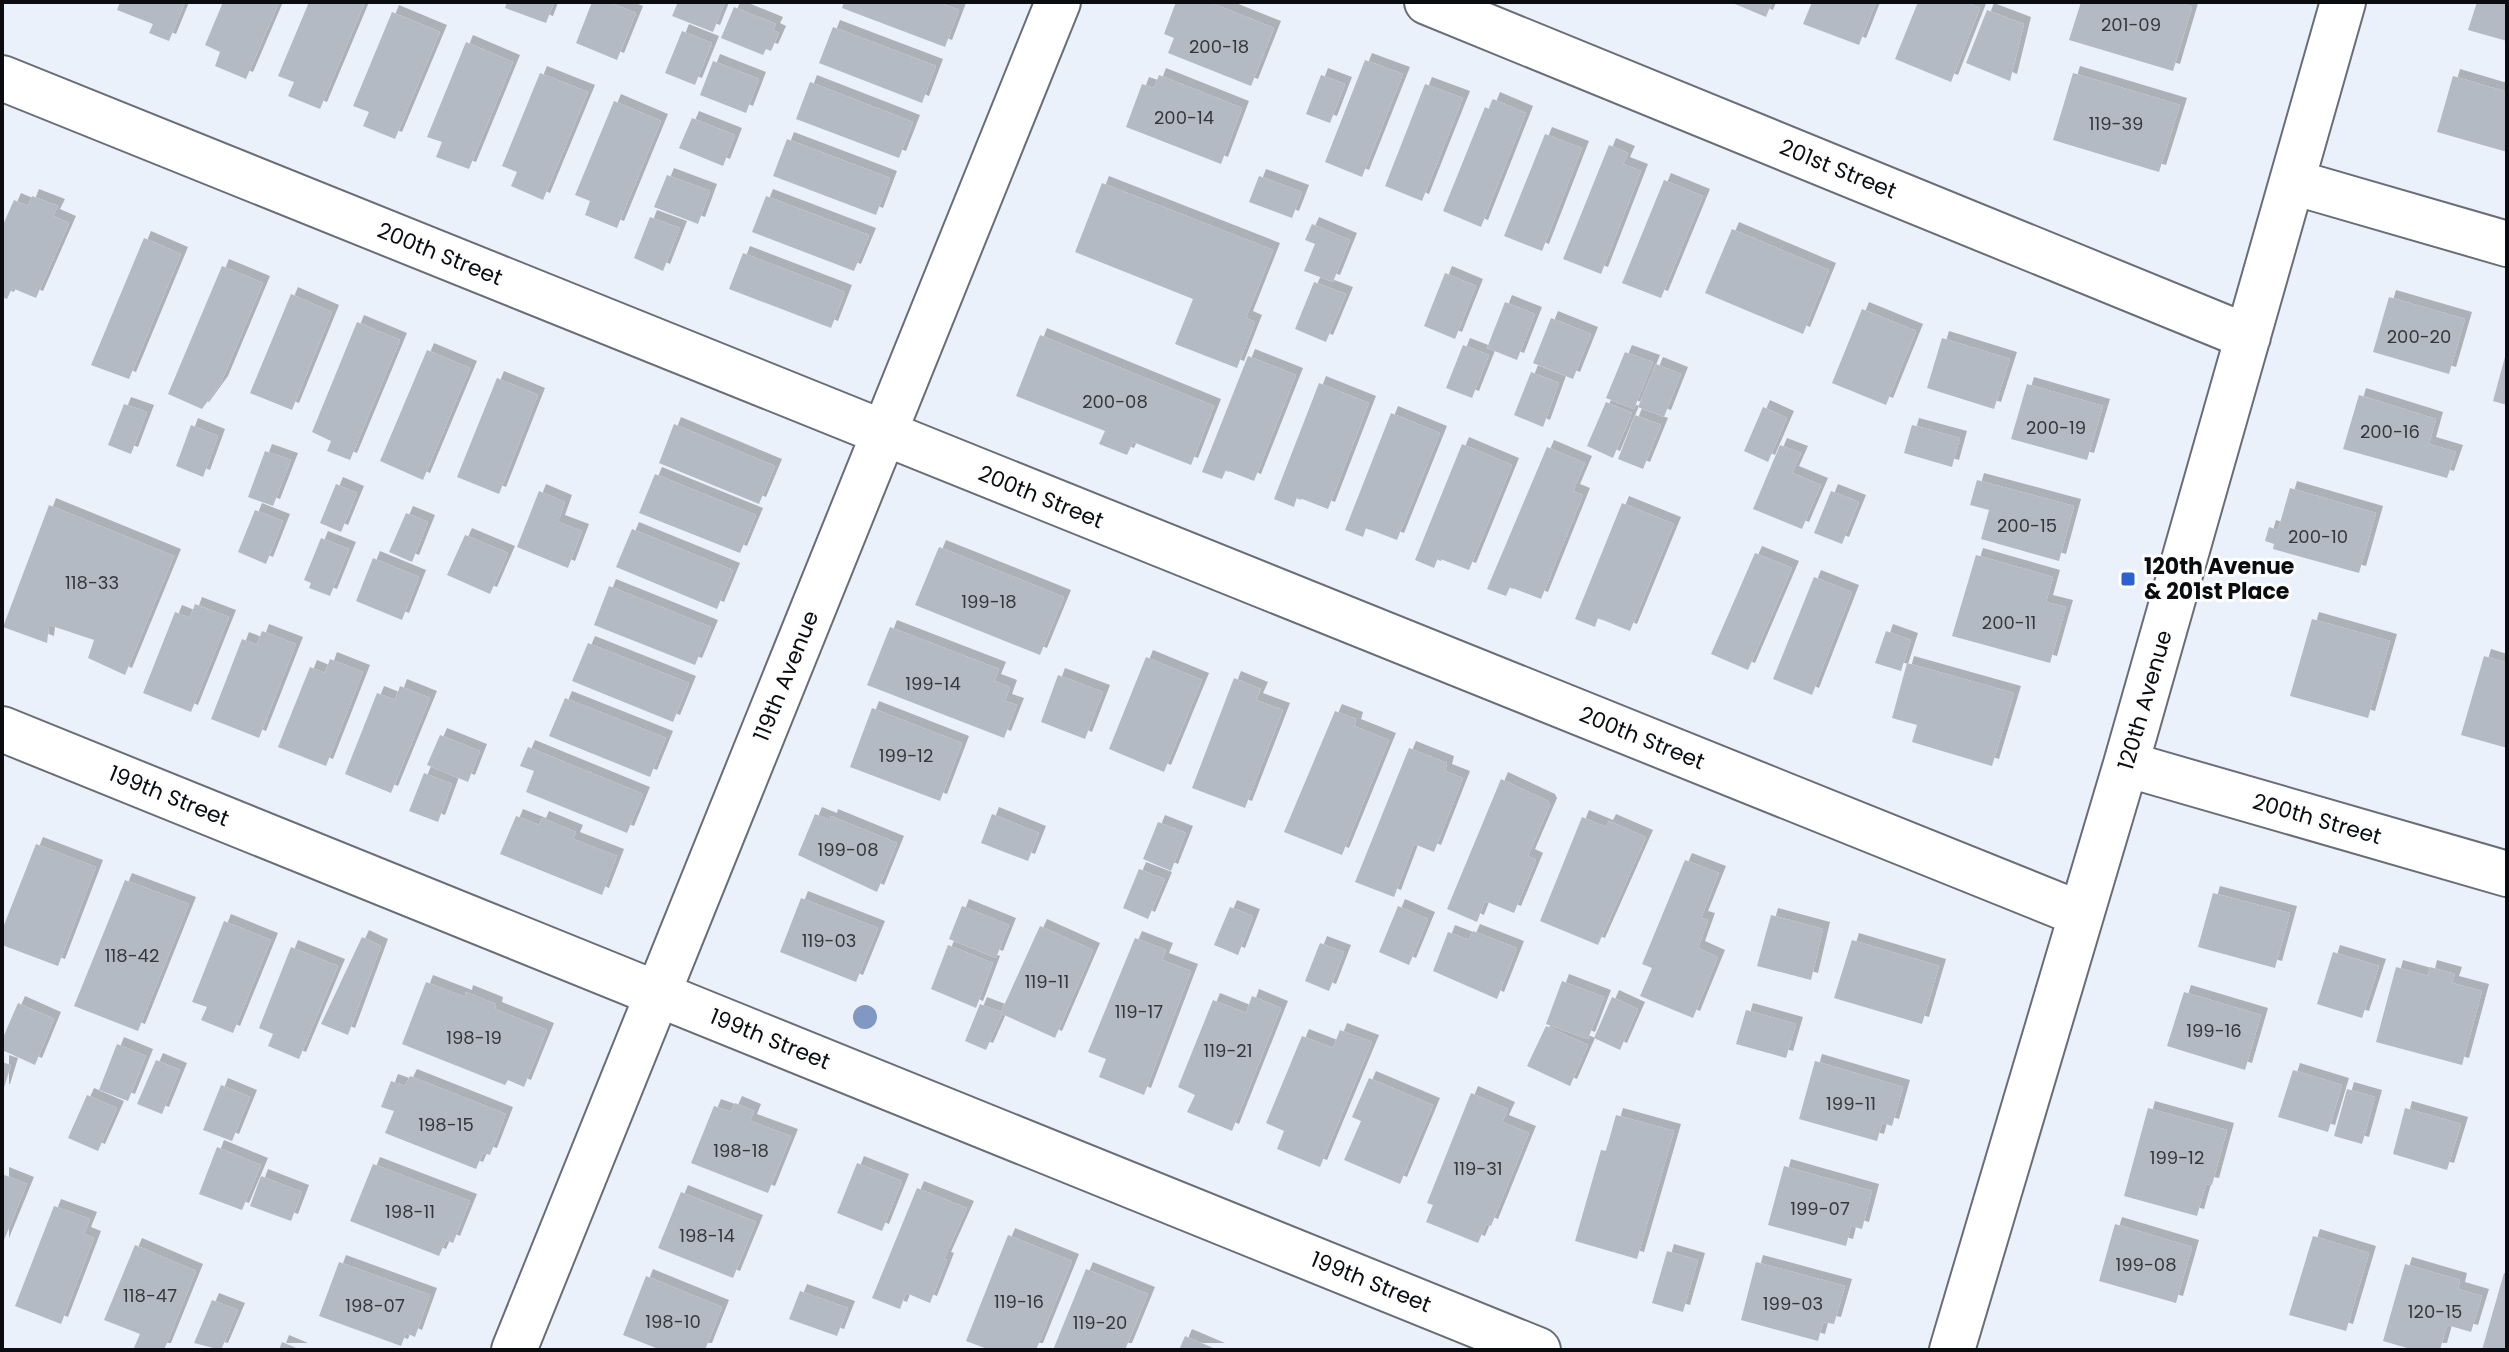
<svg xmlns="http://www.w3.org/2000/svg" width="2509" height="1352" viewBox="0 0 2509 1352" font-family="Poppins,sans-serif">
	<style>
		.building { fill: #b4bac4; filter: url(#shadow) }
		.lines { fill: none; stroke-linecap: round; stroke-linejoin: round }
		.minor-casing { stroke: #686d76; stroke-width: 48 }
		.minor { stroke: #fff; stroke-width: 44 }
		.tree { fill: #8198c3 }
		.poi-dot { fill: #2c63d1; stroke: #fdfefd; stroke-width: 3 }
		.labels { text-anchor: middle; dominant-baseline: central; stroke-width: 6; stroke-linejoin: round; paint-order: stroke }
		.number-label { font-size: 18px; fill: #34383d }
		.street-label { font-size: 22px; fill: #0a0c10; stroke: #fdfefd }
		.poi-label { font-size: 22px; font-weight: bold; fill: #0a0c10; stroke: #fdfefd; text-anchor: start }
	</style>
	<defs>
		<filter id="shadow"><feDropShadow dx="7" dy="-7" stdDeviation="0" flood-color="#0004"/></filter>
	</defs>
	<rect width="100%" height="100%" fill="#ebf1fb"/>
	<path class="building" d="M120 2H185L169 41 149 33 153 24 117 10Z
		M223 2H279L246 79 215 66 220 52 205 45Z
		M309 2H365L320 109 288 96 294 82 278 76Z
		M507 2H554L546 23 505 8Z
		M592 2H608L636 13 617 60 576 43Z
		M678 2H725L713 32 672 16Z
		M844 2H937L959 10 945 47 842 8Z
		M1176 2H1209L1274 28 1251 86 1168 53 1174 38 1164 34Z
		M1730 2H1772L1766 17Z
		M1812 2H1876L1859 45 1803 24Z
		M1918 2H1965L1980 8 1951 82 1895 59Z
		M2081 2H2176L2192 7 2173 71 2069 40Z
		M2477 2H2507V41L2468 30Z
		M734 7 776 24 773 30 779 33 771 51 766 49 763 55 721 38Z
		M1987 10 2024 24 2010 81 1966 63Z
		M392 12 440 32 395 139 363 126 369 112 353 106Z
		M833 27 936 66 922 103 819 63Z
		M682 31 712 43 695 85 665 73Z
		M466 42 513 62 469 169 436 157 442 142 427 137Z
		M1365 60 1403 74 1362 177 1325 162Z
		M713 61 759 79 746 113 700 95Z
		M540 73 588 92 543 200 511 186 517 172 502 166Z
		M2073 73 2180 105 2159 172 2053 140Z
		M1159 75 1242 108 1221 164 1126 127 1142 84 1154 88Z
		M1321 75 1345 84 1330 123 1306 114Z
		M2453 76 2507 92V152L2437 132Z
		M810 82 913 122 899 158 796 119Z
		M1425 84 1463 98 1422 201 1385 186Z
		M1493 99 1526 113 1481 227 1443 211 1485 107 1489 109Z
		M614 101 661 121 617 228 585 215 590 201 575 195Z
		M692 118 735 135 723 166 679 148Z
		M1545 134 1582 148 1542 251 1504 236Z
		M787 139 890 178 876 215 773 176Z
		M1609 145 1628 153 1623 164 1641 171 1601 274 1563 259Z
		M667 175 710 191 698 224 654 207Z
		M1259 176 1302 192 1292 218 1249 202Z
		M1664 180 1703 196 1661 298 1622 283Z
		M1102 183 1273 250 1246 318 1255 322 1237 368 1175 344 1193 299 1075 252Z
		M32 196 58 206 53 216 69 223 36 298 12 288 7 299 2 297V227L14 200 28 206Z
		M766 196 869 235 854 271 752 232Z
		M650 217 680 228 663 271 634 258Z
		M1312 224 1350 240 1333 282 1304 271 1315 244 1305 240Z
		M1732 229 1829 270 1803 334 1705 293Z
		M144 238 181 254 129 379 91 365Z
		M743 253 845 292 831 328 729 289Z
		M222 266 263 283 221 383 202 409 168 394Z
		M1445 273 1476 286 1455 339 1424 326Z
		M1314 282 1346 294 1326 342 1295 329Z
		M291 294 332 312 292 410 250 393Z
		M2389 297 2465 319 2449 374 2373 352Z
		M1505 302 1535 314 1517 360 1487 348Z
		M1862 309 1916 331 1886 405 1832 383Z
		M1551 318 1591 334 1573 379 1533 363Z
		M357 322 400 340 350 460 327 451 331 441 312 432Z
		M1040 335 1214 406 1191 465 1133 442 1127 455 1099 444 1105 431 1016 396Z
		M1942 338 2010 359 1994 409 1927 388Z
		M1463 345 1489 355 1472 398 1446 388Z
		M427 350 470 368 423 480 380 461Z
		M1625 352 1653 362 1634 409 1606 398Z
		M2506 353H2507V405L2493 401Z
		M1248 356 1296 375 1254 481 1226 470 1222 479 1202 472Z
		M1656 364 1681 374 1664 417 1638 407Z
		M1531 372 1559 383 1543 427 1514 415Z
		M497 378 538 395 499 494 457 477Z
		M1319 383 1369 403 1328 509 1297 497 1294 507 1274 499Z
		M2027 384 2103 406 2087 460 2011 439Z
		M2359 395 2436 419 2429 444 2456 452 2447 478 2343 449Z
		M1606 402 1632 413 1613 458 1587 446Z
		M124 404 147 412 131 454 108 445Z
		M1763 407 1787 418 1768 462 1744 451Z
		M1391 413 1440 433 1397 540 1366 528 1363 537 1345 530Z
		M1635 415 1661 425 1643 469 1618 459Z
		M674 424 775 466 759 504 659 463Z
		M191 425 218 436 203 477 176 466Z
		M1912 425 1960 438 1952 467 1904 453Z
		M1462 444 1512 465 1469 570 1438 558 1434 568 1415 560Z
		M1780 445 1801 453 1792 473 1821 485 1802 529 1753 509Z
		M1547 447 1585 463 1573 491 1583 495 1541 599 1510 587 1506 596 1487 589Z
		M265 451 291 460 273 506 248 497Z
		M655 474 756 515 740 553 639 513Z
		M1977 480 2074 506 2059 561 1981 539 1989 510 1970 505Z
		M336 484 357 493 341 532 320 523Z
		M2290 488 2376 513 2359 573 2273 549 2274 544 2265 541 2269 527 2278 530Z
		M539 491 565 502 558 522 582 531 568 568 517 547Z
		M1831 491 1859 502 1842 544 1814 533Z
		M1622 503 1674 524 1630 631 1598 618 1595 627 1575 619Z
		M49 505 174 556 125 675 88 658 94 640 49 625 47 643 3 627Z
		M255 510 283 521 266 564 238 552Z
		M406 513 428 522 412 562 389 552Z
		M632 529 733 570 717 609 616 567Z
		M465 535 508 553 490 594 447 575Z
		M321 538 349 549 330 596 309 588 311 583 304 580Z
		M939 547 1064 597 1040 655 915 605Z
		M1755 553 1792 568 1748 670 1711 654Z
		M1976 555 2053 577 2046 602 2066 607 2050 663 1952 636Z
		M373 558 419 577 402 620 356 601Z
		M1814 577 1852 592 1812 695 1773 679Z
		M609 586 711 627 695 665 594 625Z
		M195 604 229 617 191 712 143 693 175 612 190 618Z
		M2312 619 2390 641 2368 718 2290 696Z
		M890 627 999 669 994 681 1010 687 1005 701 1017 705 1004 738 867 685Z
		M262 631 296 644 259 738 211 719 242 639 257 645Z
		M1886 631 1911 640 1901 671 1875 663Z
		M588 643 689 683 673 722 572 681Z
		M2484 656 2507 663V748L2461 735Z
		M1146 657 1202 680 1164 772 1109 749Z
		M330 659 363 672 326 766 278 747 310 667 325 673Z
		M1907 663 2014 693 1992 766 1912 742 1917 725 1892 718Z
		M1058 675 1103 692 1085 739 1041 722Z
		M1234 678 1261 689 1256 700 1283 710 1245 808 1192 788Z
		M400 686 430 698 391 793 345 774 377 693 395 700Z
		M565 698 666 738 650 777 549 736Z
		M872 708 962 743 940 801 850 767Z
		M1335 711 1356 719 1354 726 1389 740 1342 855 1284 832Z
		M440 735 480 751 468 782 427 765Z
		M528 747 643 794 627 833 526 792 534 771 520 766Z
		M1409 748 1447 763 1445 771 1463 778 1434 852 1414 844 1394 897 1355 882Z
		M424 773 452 784 438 822 409 811Z
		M1501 779 1548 801 1550 805 1528 856 1536 860 1514 913 1485 901 1477 922 1447 909Z
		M815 814 830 820 831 816 897 843 877 892 798 855Z
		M992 814 1039 833 1028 861 981 843Z
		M516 816 539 825 542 818 576 832 573 839 617 856 602 895 500 854Z
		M1582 817 1606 827 1609 821 1646 837 1598 945 1540 921Z
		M1158 822 1186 833 1171 871 1143 859Z
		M36 844 96 867 58 966 2 945V930Z
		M1685 860 1719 873 1701 918 1708 920 1698 948 1718 957 1693 1018 1640 996 1652 968 1642 964Z
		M1139 869 1165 879 1148 919 1123 908Z
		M125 880 189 904 138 1031 74 1006Z
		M2213 893 2290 913 2275 968 2198 947Z
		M801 898 878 928 856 982 780 952Z
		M962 906 1009 925 996 958 949 939Z
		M1398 906 1428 919 1409 965 1379 952Z
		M1230 907 1253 916 1238 955 1214 945Z
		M1771 915 1823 929 1811 980 1757 966Z
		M224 921 271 940 233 1033 201 1020 207 1007 192 1002Z
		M1040 926 1093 950 1055 1038 1002 1014 986 1050 965 1041 980 1004 1001 1012Z
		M1473 931 1517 948 1497 999 1433 971 1448 932 1469 940Z
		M362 937 381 946 348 1035 321 1024Z
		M1135 938 1166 950 1162 960 1191 971 1144 1095 1099 1077 1106 1059 1088 1052Z
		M1852 940 1939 966 1922 1024 1834 998Z
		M1320 943 1344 952 1329 991 1305 981Z
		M948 945 993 963 976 1008 931 989Z
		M291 947 338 966 299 1059 268 1046 273 1034 259 1028Z
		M2333 952 2379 966 2362 1018 2317 1004Z
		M2396 967 2428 976 2430 967 2455 974 2452 983 2482 991 2462 1065 2376 1042Z
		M1562 981 1604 997 1588 1039 1546 1024Z
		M426 982 465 997 466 992 496 1004 495 1009 547 1030 524 1087 508 1080 505 1085 402 1044Z
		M2184 992 2261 1015 2245 1070 2167 1046Z
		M1252 996 1281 1008 1232 1131 1187 1112 1195 1095 1178 1087 1213 1000 1246 1013Z
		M1612 997 1638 1009 1620 1050 1594 1038Z
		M18 1003 54 1019 35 1065 2 1050V1040Z
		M1746 1010 1796 1024 1786 1058 1736 1044Z
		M1546 1026 1588 1045 1570 1086 1527 1066Z
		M1340 1030 1372 1042 1320 1167 1277 1149 1284 1131 1266 1123 1302 1036 1333 1048Z
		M117 1044 146 1056 128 1101 99 1090Z
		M156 1060 180 1070 162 1114 137 1104Z
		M1815 1061 1903 1087 1892 1126 1882 1123 1877 1141 1799 1119Z
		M2 1062 11 1065 3 1091H2Z
		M2293 1070 2342 1085 2328 1132 2278 1117Z
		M410 1076 506 1114 490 1155 483 1153 476 1169 385 1133 394 1111 381 1107 391 1081 405 1086Z
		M1369 1078 1433 1105 1400 1184 1344 1160 1361 1121 1352 1117Z
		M221 1085 250 1097 232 1141 203 1130Z
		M2347 1089 2375 1097 2362 1144 2334 1136Z
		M1471 1093 1508 1109 1502 1122 1529 1133 1491 1226 1486 1224 1478 1243 1426 1222 1433 1205 1427 1203Z
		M87 1095 117 1108 98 1151 68 1138Z
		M735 1103 754 1111 750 1121 791 1136 768 1193 691 1163 714 1106 731 1112Z
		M2148 1108 2227 1130 2212 1185 2206 1184 2197 1216 2124 1196Z
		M2405 1108 2461 1124 2447 1170 2393 1154Z
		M1616 1115 1674 1131 1637 1259 1575 1241 1601 1150 1606 1151Z
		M217 1147 261 1165 242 1210 199 1194Z
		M857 1163 902 1181 882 1231 837 1213Z
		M373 1164 470 1201 453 1243 446 1240 439 1256 350 1221Z
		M1784 1166 1872 1191 1862 1229 1851 1226 1846 1246 1768 1225Z
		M2 1174 27 1184 2 1245Z
		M261 1176 302 1192 291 1221 250 1206Z
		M917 1188 967 1208 944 1259 947 1260 930 1303 906 1293 900 1309 872 1298Z
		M681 1192 756 1222 733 1278 658 1248Z
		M54 1206 90 1219 84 1234 94 1238 61 1324 15 1306Z
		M2115 1224 2192 1247 2176 1303 2099 1281Z
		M1008 1235 1072 1261 1036 1350H990L966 1341Z
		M2313 1236 2369 1253 2346 1331 2289 1315Z
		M135 1245 196 1271 164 1350H133L140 1334 104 1320Z
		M1667 1251 1698 1260 1683 1312 1652 1303Z
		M339 1262 430 1295 415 1337 406 1333 401 1346 319 1316Z
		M1756 1262 1845 1286 1834 1324 1823 1322 1818 1341 1741 1320Z
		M2405 1264 2460 1280 2458 1289 2482 1296 2471 1332 2447 1325 2440 1350H2414L2383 1341Z
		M1086 1269 1148 1294 1125 1350H1053Z
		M2504 1273 2507 1274V1350H2482Z
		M646 1276 722 1307 705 1350H661L623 1335Z
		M800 1291 848 1308 837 1336 789 1319Z
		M212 1300 238 1310 221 1350 194 1343Z
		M1185 1336 1218 1350H1179Z
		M282 1342 301 1350H279Z"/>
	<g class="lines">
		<defs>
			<path id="minor" d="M1427 2 2248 337
				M2 78 2080 914
				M2293 182 2507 244
				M2 729 1538 1350
				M2126 764 2507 874
				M514 1350 1058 2
				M1952 1350 2126 764 2343 2"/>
		</defs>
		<use href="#minor" class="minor-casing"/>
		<use href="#minor" class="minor"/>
	</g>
	<circle class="tree" cx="865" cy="1017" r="12"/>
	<rect class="poi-dot" x="2120" y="571" width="16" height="16" rx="4"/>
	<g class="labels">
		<g class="number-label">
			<text x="2131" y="24">201-09</text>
			<text x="1219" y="46">200-18</text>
			<text x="1184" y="117">200-14</text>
			<text x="2116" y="123">119-39</text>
			<text x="2419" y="336">200-20</text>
			<text x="1115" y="401">200-08</text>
			<text x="2056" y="427">200-19</text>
			<text x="2390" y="431">200-16</text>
			<text x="2027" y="525">200-15</text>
			<text x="2318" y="536">200-10</text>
			<text x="92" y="582">118-33</text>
			<text x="989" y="601">199-18</text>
			<text x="2009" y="622">200-11</text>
			<text x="933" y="683">199-14</text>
			<text x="906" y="755">199-12</text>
			<text x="848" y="849">199-08</text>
			<text x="829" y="940">119-03</text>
			<text x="132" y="955">118-42</text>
			<text x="1047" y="981">119-11</text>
			<text x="1139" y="1011">119-17</text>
			<text x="2214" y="1030">199-16</text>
			<text x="474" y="1037">198-19</text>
			<text x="1228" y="1050">119-21</text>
			<text x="1851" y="1103">199-11</text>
			<text x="446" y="1124">198-15</text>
			<text x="741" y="1150">198-18</text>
			<text x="2177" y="1157">199-12</text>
			<text x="1478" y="1168">119-31</text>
			<text x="1820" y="1208">199-07</text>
			<text x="410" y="1211">198-11</text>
			<text x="707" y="1235">198-14</text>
			<text x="2146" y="1264">199-08</text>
			<text x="150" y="1295">118-47</text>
			<text x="1019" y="1301">119-16</text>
			<text x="1793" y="1303">199-03</text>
			<text x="375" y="1305">198-07</text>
			<text x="2435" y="1311">120-15</text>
			<text x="673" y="1321">198-10</text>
			<text x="1100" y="1322">119-20</text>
		</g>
		<g class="street-label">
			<text transform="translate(1838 169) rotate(22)">201st Street</text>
			<text transform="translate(440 254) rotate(22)">200th Street</text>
			<text transform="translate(1041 497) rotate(22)">200th Street</text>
			<text transform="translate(786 676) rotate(-68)">119th Avenue</text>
			<text transform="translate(2145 700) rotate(-74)">120th Avenue</text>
			<text transform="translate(1642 738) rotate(22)">200th Street</text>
			<text transform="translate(169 796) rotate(22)">199th Street</text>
			<text transform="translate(2317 819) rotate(16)">200th Street</text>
			<text transform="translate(770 1039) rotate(22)">199th Street</text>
			<text transform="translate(1371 1282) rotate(22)">199th Street</text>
		</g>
		<g class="poi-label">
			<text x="2144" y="566">120th Avenue<tspan x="2144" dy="25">&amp; 201st Place</tspan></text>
		</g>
	</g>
	<rect width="2509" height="1352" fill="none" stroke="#0a0c10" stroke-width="8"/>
</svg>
